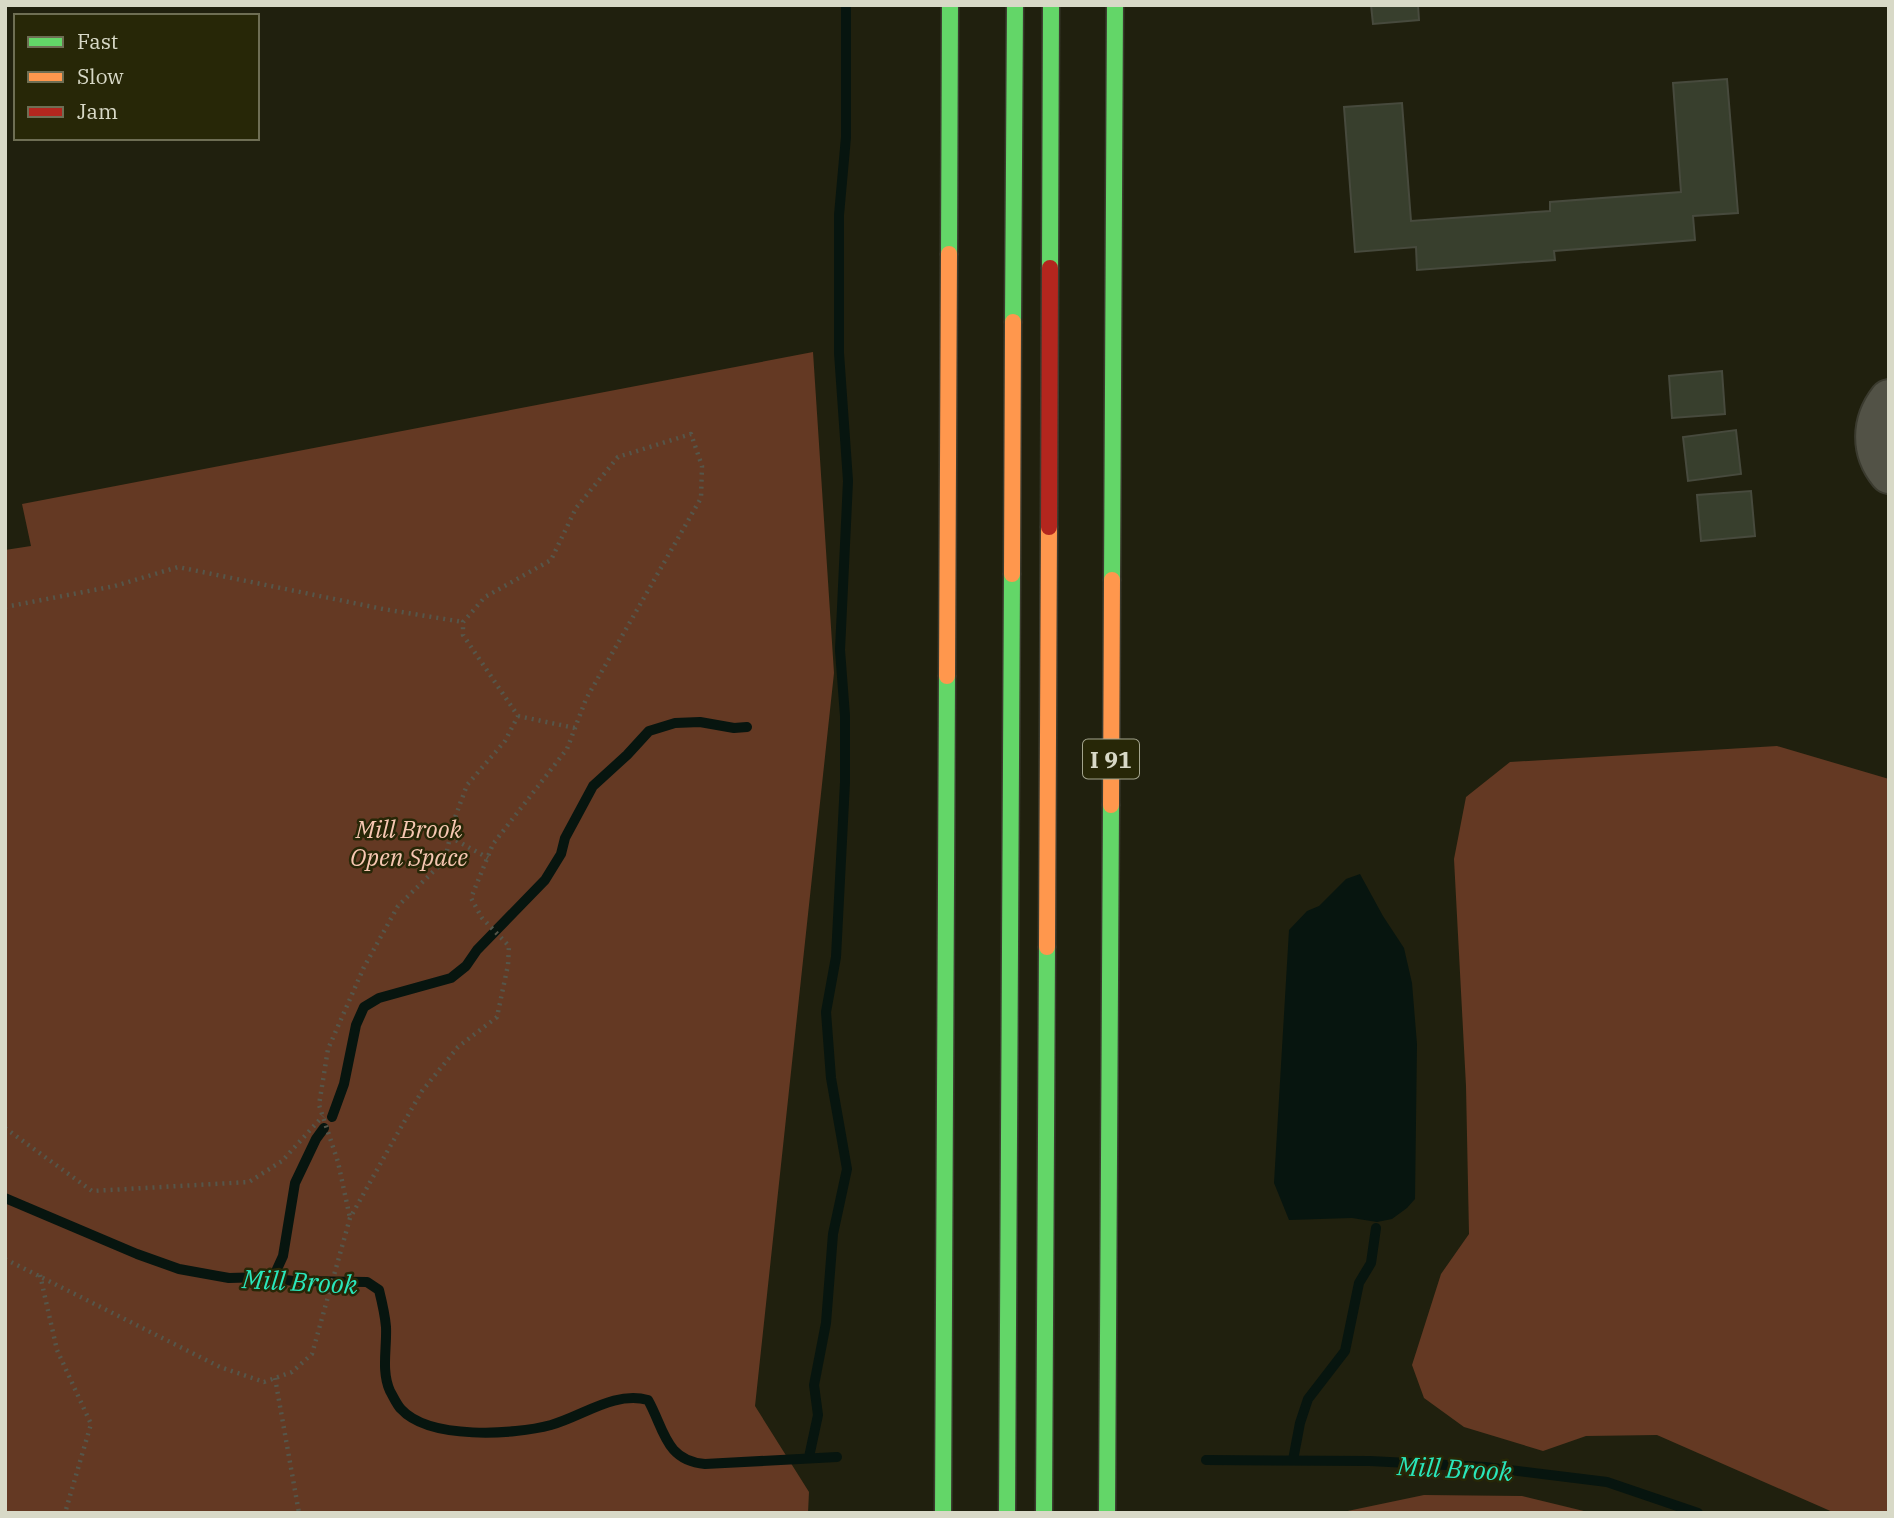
<svg xmlns="http://www.w3.org/2000/svg" width="1894" height="1518" viewBox="0 0 1894 1518" font-family="'IBM Plex Serif',serif">
	<style>
		.green { fill: #643923 }
		.water { fill: #07150f }
		.lines { fill: none; stroke-linecap: round; stroke-linejoin: round }
		.stream { stroke: #07150f; stroke-width: 10 }
		.building { fill: #383f2d; stroke: #474a3d; stroke-width: 2 }
		.street-casing { stroke: #3b3b2f; stroke-width: 42 }
		.fast-casing { stroke: #3b3b2f; stroke-width: 19 }
		.slow-casing { stroke: #3b3b2f; stroke-width: 19 }
		.jam-casing { stroke: #3b3b2f; stroke-width: 19 }
		.path { stroke: #56564a; stroke-width: 4.5; stroke-dasharray: 2 5; stroke-linecap: butt }
		.street { stroke: #525246; stroke-width: 38 }
		.fast { stroke: #63d668; stroke-width: 16 }
		.slow { stroke: #ff974d; stroke-width: 16 }
		.jam { stroke: #b3261e; stroke-width: 16 }
		.labels { text-anchor: middle; dominant-baseline: central; stroke-width: 5; stroke-linejoin: round; paint-order: stroke }
		.shield { fill: #272707; stroke: #a3a48d; stroke-width: 2 }
		.shield-label { font-size: 23px; font-weight: bold; fill: #d8d9c7 }
		.park-label { font-size: 24px; font-style: italic; fill: #f7c7b2; stroke: #272707 }
		.water-label { font-size: 26px; font-style: italic; fill: #29e7bb; stroke: #272707 }
	</style>
	<rect width="100%" height="100%" fill="#20200e"/>
	<path class="green" d="M813 352 834 673 755 1406 809 1492 808 1513H5V550L31 546 22 504Z
		M1777 746 1889 779V1513H1835L1657 1435 1586 1436 1543 1451 1464 1427 1424 1398 1412 1365 1441 1274 1469 1234 1466 1086 1454 859 1466 797 1510 762Z
		M1424 1495 1522 1496 1592 1513H1338Z"/>
	<path class="water" d="M1360 874 1383 916 1404 948 1412 983 1417 1044 1415 1199 1407 1208 1392 1219 1377 1222 1352 1218 1289 1220 1274 1183 1289 930 1307 911 1319 906 1346 879Z"/>
	<g class="lines">
		<path class="stream" d="M332 1117 344 1084 356 1025 364 1007 379 998 451 978 466 966 477 950 545 880 561 854 565 838 593 786 627 755 649 731 675 723 700 722 734 728 747 727
			M5 1198 137 1254 179 1269 229 1278 260 1277 294 1281 367 1282 379 1290C382 1302 385 1314 386 1327 387 1348 381 1371 390 1391 393 1396 397 1405 401 1409 429 1440 514 1435 551 1425 583 1416 614 1391 648 1400 664 1428 665 1461 705 1464L837 1457
			M273 1278 283 1256 295 1183 316 1139 324 1128
			M809 1457 818 1415 814 1385 826 1323 833 1234 847 1169 831 1078 826 1012 836 957 845 782V716L840 650 848 481 839 353V215L846 137V5
			M1206 1460 1370 1461 1485 1467 1607 1482 1698 1513
			M1293 1460 1300 1423 1308 1399 1345 1351 1359 1283 1371 1263 1376 1228"/>
	</g>
	<path class="building" d="M1371 5H1418L1419 20 1373 24Z
		M1727 79 1738 213 1693 216 1695 240 1554 251 1555 260 1417 270 1416 247 1355 252 1344 107 1402 103 1411 221 1550 211V202L1681 192 1673 83Z
		M1722 371 1725 414 1672 418 1669 376Z
		M1736 430 1741 474 1688 481 1683 437Z
		M1751 491 1755 536 1701 541 1697 495Z"/>
	<g class="lines">
		<defs>
			<path id="street" d="M1889 399C1871 422 1870 451 1889 474"/>
			<path id="fast" d="M949 254 950 5
				M1050 268 1051 5
				M1013 322 1015 5
				M1112 580 1115 5
				M943 1513 947 676
				M1007 1513 1012 574
				M1044 1513 1047 947
				M1107 1513 1111 805"/>
			<path id="slow" d="M1012 574 1013 322
				M947 676 949 254
				M1111 805 1112 580
				M1047 947 1049 527"/>
			<path id="jam" d="M1049 527 1050 268"/>
		</defs>
		<use href="#street" class="street-casing"/>
		<use href="#fast" class="fast-casing"/>
		<use href="#slow" class="slow-casing"/>
		<use href="#jam" class="jam-casing"/>
		<path class="path" d="M5 607 115 586 178 567 383 609 463 622
			M518 716 575 728
			M450 837 488 858
			M5 1128 92 1191 249 1182 282 1161 323 1116
			M5 1259 220 1367 264 1382 292 1372 312 1354 350 1218 392 1143 422 1091 458 1047 497 1017 508 965 509 946 482 918 471 898 493 844 567 749 586 699 701 498 702 466 691 434 618 457 576 508 551 560 485 597 463 622V635L518 716 505 741 467 785 453 823 445 860 398 906 364 967 328 1049 319 1105 338 1162 350 1218
			M40 1275 57 1350 91 1424 65 1513
			M275 1378 299 1513"/>
		<use href="#street" class="street"/>
		<use href="#fast" class="fast"/>
		<use href="#slow" class="slow"/>
		<use href="#jam" class="jam"/>
	</g>
	<g class="labels">
		<rect class="shield" x="1083" y="739.5" width="56" height="39" rx="5"/>
		<g class="shield-label">
			<text x="1111" y="759">I 91</text>
		</g>
		<g class="park-label">
			<text x="409" y="829">Mill Brook<tspan x="409" dy="28">Open Space</tspan></text>
		</g>
		<g class="water-label">
			<text transform="translate(300 1281) rotate(3)">Mill Brook</text>
			<text transform="translate(1455 1468) rotate(3)">Mill Brook</text>
		</g>
	</g>
	<rect width="1894" height="1518" fill="none" stroke="#d8d9c7" stroke-width="14"/>
	<rect x="14" y="14" width="245" height="126" fill="#272707" stroke="#6e6e54" stroke-width="2"/>
	<rect x="28" y="37" width="35" height="10" fill="#63d668" stroke="#6e6e54" stroke-width="2"/>
	<text x="77" y="49" font-size="21" fill="#d8d9c7">Fast</text>
	<rect x="28" y="72" width="35" height="10" fill="#ff974d" stroke="#6e6e54" stroke-width="2"/>
	<text x="77" y="84" font-size="21" fill="#d8d9c7">Slow</text>
	<rect x="28" y="107" width="35" height="10" fill="#b3261e" stroke="#6e6e54" stroke-width="2"/>
	<text x="77" y="119" font-size="21" fill="#d8d9c7">Jam</text>
</svg>
